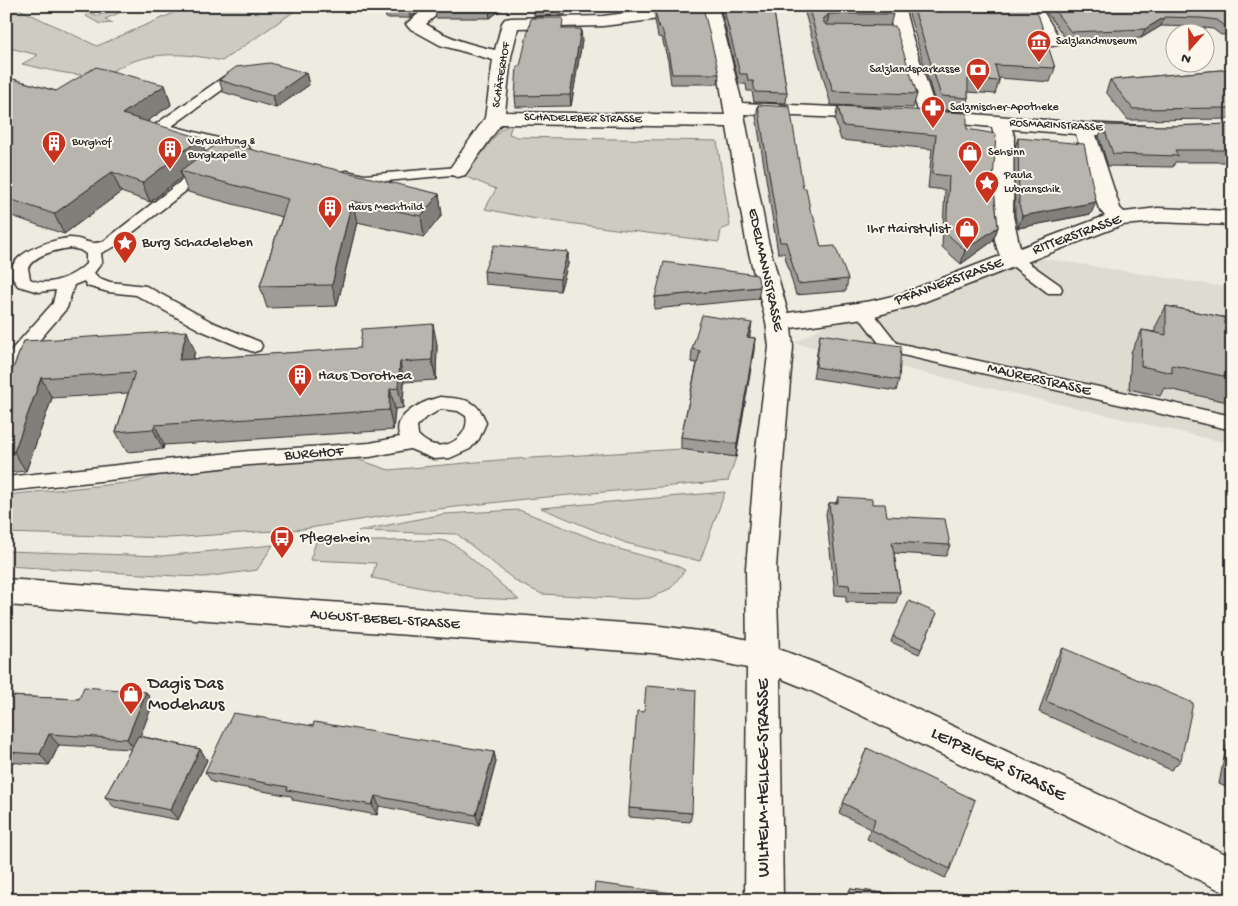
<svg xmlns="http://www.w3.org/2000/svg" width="1238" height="906" viewBox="0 0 1238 906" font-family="'Gochi Hand',sans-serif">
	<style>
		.built { fill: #dedbd1 }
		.green { fill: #cecbc2; stroke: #7c7b76 }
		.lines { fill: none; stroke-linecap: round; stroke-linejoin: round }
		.lane-casing { stroke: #2b2b2b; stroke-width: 3 }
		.street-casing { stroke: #2b2b2b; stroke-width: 3 }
		.secondary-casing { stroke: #2b2b2b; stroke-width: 3 }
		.lane { fill: #fbf7ec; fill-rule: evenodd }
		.street { fill: #fbf7ec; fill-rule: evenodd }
		.secondary { fill: #fbf7ec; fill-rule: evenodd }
		.wall { fill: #9e9c96; stroke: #2b2b2b }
		.shaded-wall { fill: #817f7a; stroke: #2b2b2b }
		.building { fill: #b8b5ae; stroke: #2b2b2b }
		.labels { text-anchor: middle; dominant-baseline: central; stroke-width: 4; stroke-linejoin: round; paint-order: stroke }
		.far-poi-label { font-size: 12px; fill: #2b2b2b; stroke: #fbf7ec; text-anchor: start }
		.far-street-label { font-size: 12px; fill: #2b2b2b; stroke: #fbf7ec }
		.poi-label { font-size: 15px; fill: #2b2b2b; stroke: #fbf7ec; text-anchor: start }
		.street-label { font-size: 15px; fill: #2b2b2b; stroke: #fbf7ec }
		.near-poi-label { font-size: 18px; fill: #2b2b2b; stroke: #fbf7ec; text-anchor: start }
		.near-street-label { font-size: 18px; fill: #2b2b2b; stroke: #fbf7ec }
	</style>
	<rect width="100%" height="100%" fill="#eeebe0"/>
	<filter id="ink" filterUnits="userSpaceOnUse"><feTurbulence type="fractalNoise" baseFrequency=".02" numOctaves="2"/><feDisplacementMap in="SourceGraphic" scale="10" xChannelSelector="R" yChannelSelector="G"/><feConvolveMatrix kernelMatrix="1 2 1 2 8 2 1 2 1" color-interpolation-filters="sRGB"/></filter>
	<g filter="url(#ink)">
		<path class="built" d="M1034 257 1232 288V444L795 343 836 319Z"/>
		<path class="green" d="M6 6H13L97 46 190 6H302L222 61C190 54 162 51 131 62 121 65 112 73 102 74 76 78 47 69 22 64L38 55 6 47Z
			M121 6H135L105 19 113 23 100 24 86 16 89 12 98 16Z
			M512 124 509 134 517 137 717 141 730 226 721 230 719 242 536 219 485 209 496 189 464 176 501 129Z
			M681 449 736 457 728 481 525 499 396 514 303 529 169 538 6 533V495L136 482 169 472 351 457 389 470 499 460Z
			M725 492 700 561 626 543 541 508Z
			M519 510 619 549 673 564 685 570 671 588 650 598 634 599 542 594 517 582 457 534 358 531 444 514Z
			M439 540 449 542 458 547 519 600 475 598 372 578 376 563 310 560 316 542Z
			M273 545 257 570 204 577 176 576 6 566V551L162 556Z"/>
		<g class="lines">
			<defs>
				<path id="lane" d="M232 73 238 77 236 80 172 126 248 146 250 149 248 152 243 153 156 130 154 127 156 124 228 74Z
					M204 166 209 167 211 170 209 173 114 247 101 253 102 262 94 273 99 278 110 282 146 286 212 322 260 342 262 346 260 350 254 352 248 350 200 330 136 295 108 292 87 286 84 281 74 285 67 308 12 372 6 374V356L53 303 56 290 39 292 18 286C16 283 13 279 12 276 6 253 53 239 70 238 84 238 89 247 104 241L199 167ZM70 248 80 250 86 254V264C73 277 47 288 30 279L28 268C35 254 56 250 70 248Z
					M458 167 463 168 465 171 463 174 364 183 342 178 340 175 342 172 347 171 364 175Z
					M1013 254 1019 256 1060 285 1062 289 1060 293H1048L1007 262 1005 259 1007 256Z
					M862 305 868 306 897 343 1232 416V430L885 351 854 310 856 306Z
					M440 397C463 399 478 398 486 423L479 439 470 449 450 458 434 459 410 449 370 457 249 465 6 491V477L249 451 370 443 400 437C390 415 424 401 440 397ZM441 409 458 411 466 416C470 433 452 448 435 445 429 444 423 440 418 435L417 426 424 419Z"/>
				<path id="street" d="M428 6H447L426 24C447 38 471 45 495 50L502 23 505 19 511 18 603 16 681 6H697L700 10 698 14 692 15 603 26 518 28 511 57 505 112 725 115 719 78 702 6H718L742 103 880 109 883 113 880 117 873 119 744 114 768 241 788 313 871 301 901 294 1000 256C985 218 992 175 994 136L992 127 921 120 893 33 888 6H904L911 33 936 111 1084 123 1145 126 1148 130 1145 134 1138 136 1096 135 1120 208 1124 212 1158 208 1232 211V225L1158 222 1122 225 916 305 871 317 791 328 793 347 784 449 776 568 779 657 774 667 763 671 752 667 747 657 746 568 756 449 769 347 766 322 746 241 727 127 501 124 465 175 458 177 451 175 448 171 485 118 493 60 440 45 409 28 406 24ZM1012 129 1076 134 1099 209 1105 216 1020 248 1013 216 1014 136Z
					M1023 6H1040L1061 41 1058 45 1052 46 1046 45Z"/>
				<path id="secondary" d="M6 579 652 625 715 633 763 643 831 669 1232 857V896L807 689 780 678 783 900H745L747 668 715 661 652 653 6 605Z"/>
			</defs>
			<use href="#lane" class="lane-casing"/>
			<use href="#street" class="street-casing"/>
			<use href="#secondary" class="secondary-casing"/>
			<use href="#lane" class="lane"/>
			<use href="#street" class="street"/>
			<use href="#secondary" class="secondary"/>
		</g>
		<path class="wall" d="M390 6H425L410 18H386L385 11Z
			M506 6 490 18H436L435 11Z
			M535 6H566L565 15 534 16V10Z
			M720 6H773L787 93 786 103 754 102 752 91H747L746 84H739Z
			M803 6H891L893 14 890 26 917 94 913 108 831 105Z
			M910 6H1033L1055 68 1050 82 999 78V81L995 94 968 92V98L964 112 937 109 909 14Z
			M1042 6H1232V34L1221 35 1213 29 1197 27 1161 26 1141 38 1068 42Z
			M655 11 719 74 718 84H671L668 61 662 38 658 37 655 20Z
			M563 29 582 41 571 106 516 107 515 96 520 66Z
			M1232 69V119L1128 120 1106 92 1110 80Z
			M306 73 309 85 276 108 223 92 219 80Z
			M6 77 56 91 165 85 171 105 147 121 205 152 439 194 442 215 424 237 357 222 337 306 267 308 260 286 282 217 188 192 182 177 150 202 121 192 64 234 6 214Z
			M758 105 803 188 821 247 848 279 846 291 796 295 784 253H778L756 116Z
			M838 106 967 129 993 182 998 227 993 241 961 264 942 247 945 190 928 188 932 149 841 140 835 120Z
			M1232 124V162H1175L1173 167 1108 166 1099 137 1103 125 1167 126Z
			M1018 138 1091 214 1018 228 1015 216 1014 150Z
			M568 252V264L560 291 485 284 484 271Z
			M760 287 758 299 654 309 655 297Z
			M1166 306 1232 319V403L1164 388 1160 396 1129 389 1131 352 1142 330 1155 332V328Z
			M820 334 899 380 896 391 813 378Z
			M750 335 749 337 755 338 736 457 681 449V437L697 363 691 362 692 349Z
			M24 341 195 351 193 359 437 344 436 380 404 382 403 408 395 409 393 430 164 445 163 449 127 452 116 432 128 393 52 398 26 471 6 473V386Z
			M838 497 872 504 887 516 950 545 946 556 894 553 900 592 896 603 846 602V596L835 595 826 514 829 503H836Z
			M937 613 919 654 891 642 893 636Z
			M1063 648 1181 760 1171 770 1039 712 1056 659Z
			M146 692 153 703 140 736 200 749 207 760 178 820 114 807 105 797 131 749 59 745 49 765 6 762V696L79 699Z
			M313 726 494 752 496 762 479 825 379 806 377 815 293 800 291 796 212 782 205 772Z
			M1232 728V790L1219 784 1229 731Z
			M867 748 950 869 945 878 867 839 871 829 839 813Z
			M629 808 692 813 690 822 629 817Z
			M850 889 940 900H845Z"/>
		<path class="shaded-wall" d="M415 6H425L410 18 409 11Z
			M495 6H506L490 18 489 11Z
			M829 14 827 27 822 20Z
			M1165 17 1161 26 1141 38 1145 29Z
			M581 29 582 41 571 106 570 95Z
			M306 73 309 85 276 108 273 96Z
			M165 85 171 105 130 133 122 114Z
			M201 138 207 158 180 171 182 177 150 202 142 183Z
			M112 172 121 192 64 234 54 214Z
			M439 194 442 215 424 237 421 216Z
			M352 201 357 222 337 306 332 285Z
			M1096 202 1091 214 1018 228 1022 216Z
			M998 227 993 241 961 264 965 250Z
			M568 252V264L560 291V279Z
			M752 323 750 335 745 349 747 337Z
			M433 324 437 344 436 380 432 360Z
			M187 331 195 351 187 380 179 360Z
			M755 338 754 351 736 457 737 444Z
			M400 362 404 382 403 408 398 388Z
			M41 378 52 398 26 471 14 452Z
			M390 389 395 409 393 430 389 410Z
			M155 425 164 445 163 449 153 429Z
			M146 692 153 703 135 750 127 739Z
			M49 734 59 745 49 765 40 754Z
			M200 749 207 760 178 820 170 810Z
			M494 752 496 762 479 825 476 815Z
			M375 796 379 806 377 815 372 805Z"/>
		<path class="building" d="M390 6H415L409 11H385Z
			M440 6H495L489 11H435Z
			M535 6H565V9L534 10Z
			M723 6H773L787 93 755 92 753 81H748L747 74H740Z
			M808 6H891L893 14H829L822 20 826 25 895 26 917 94 833 91Z
			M913 6H1033L1039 17 1055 68 995 65 999 81 968 79V98L941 96Z
			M1051 6H1232V25L1225 26 1217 20 1201 18 1165 17 1145 29 1071 32Z
			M703 7 719 74H672L668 51 662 29 659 28 655 11Z
			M531 18H563L562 29H581L570 95 515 96 517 66H520Z
			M270 63 306 73 273 96 219 80 236 67Z
			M96 67 165 85 122 114 201 138 142 183 112 172 54 214 6 198V77L56 91Z
			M1232 69V108L1133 109 1110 80Z
			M758 105 790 107 803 188H806L811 214H813L821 247 835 246 848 279 798 284 786 242H780Z
			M838 106 967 113V129L996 134 993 182 998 227 965 250 946 233 949 176 932 174 936 135 843 126Z
			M1232 124V150H1175L1178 156 1113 154 1103 125 1167 126Z
			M1018 138 1084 144 1096 202 1022 216 1019 204Z
			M219 142 439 194 421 216 352 201 332 285 260 286 288 199 180 171Z
			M494 245 568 252 560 279 484 271Z
			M664 262 757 275 760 287 655 297Z
			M1166 306 1232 319V378L1172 365V373L1141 366 1142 330 1166 335Z
			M702 315 752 323 747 337 755 338 737 444 681 437 700 351 692 349Z
			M433 324 432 360 400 362 398 388 390 389 389 410 155 425 153 429 116 432 135 372 41 378 14 452H6V386L24 341 187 331 179 360 360 348 362 329Z
			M820 334 901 346 899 380 816 367Z
			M838 497 872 499V504H885L887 516 945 519 950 545 892 542 900 592 850 591 849 585 838 584 829 503H838Z
			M909 601 937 613 921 649 893 636Z
			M1063 648 1193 703 1181 760 1046 701Z
			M646 686 696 690 692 813 629 808 637 711 644 712Z
			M84 687 146 692 127 739 49 734 40 754 6 752V696L79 699Z
			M233 713 313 726 314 722 494 752 476 815 375 796 372 805 287 790 288 787 205 772Z
			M138 736 200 749 170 810 105 797Z
			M867 748 975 800 950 869 872 830 875 819 843 803Z
			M1232 762V775L1230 774Z
			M595 883 680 894V900H593Z
			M850 889 940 900H850Z"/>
	</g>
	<defs>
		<symbol id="museum-pin" viewBox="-11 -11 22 30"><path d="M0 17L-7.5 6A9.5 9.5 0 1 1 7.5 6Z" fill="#c8321e" stroke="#fbf7ec"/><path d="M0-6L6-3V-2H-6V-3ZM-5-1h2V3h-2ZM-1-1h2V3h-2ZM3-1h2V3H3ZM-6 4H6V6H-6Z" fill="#fff"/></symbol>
		<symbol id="bank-pin" viewBox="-11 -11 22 30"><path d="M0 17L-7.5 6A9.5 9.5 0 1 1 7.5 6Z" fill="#c8321e" stroke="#fbf7ec"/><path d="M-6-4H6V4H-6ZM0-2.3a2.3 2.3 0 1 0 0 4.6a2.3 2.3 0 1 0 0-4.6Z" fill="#fff"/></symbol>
		<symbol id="pharmacy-pin" viewBox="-11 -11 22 30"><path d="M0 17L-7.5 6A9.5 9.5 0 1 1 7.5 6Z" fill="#c8321e" stroke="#fbf7ec"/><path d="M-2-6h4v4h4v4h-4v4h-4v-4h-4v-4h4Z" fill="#fff"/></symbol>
		<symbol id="building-pin" viewBox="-11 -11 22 30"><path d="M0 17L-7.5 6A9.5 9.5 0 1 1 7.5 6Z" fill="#c8321e" stroke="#fbf7ec"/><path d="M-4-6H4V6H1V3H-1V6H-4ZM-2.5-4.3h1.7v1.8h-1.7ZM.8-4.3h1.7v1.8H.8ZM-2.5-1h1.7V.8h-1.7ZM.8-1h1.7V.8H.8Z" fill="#fff"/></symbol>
		<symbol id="shop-pin" viewBox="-11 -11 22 30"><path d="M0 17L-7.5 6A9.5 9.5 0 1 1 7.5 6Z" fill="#c8321e" stroke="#fbf7ec"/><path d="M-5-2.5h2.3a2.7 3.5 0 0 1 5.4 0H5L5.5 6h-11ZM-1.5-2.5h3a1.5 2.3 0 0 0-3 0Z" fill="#fff"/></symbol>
		<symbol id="sight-pin" viewBox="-11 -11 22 30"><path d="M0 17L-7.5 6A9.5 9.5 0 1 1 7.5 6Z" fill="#c8321e" stroke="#fbf7ec"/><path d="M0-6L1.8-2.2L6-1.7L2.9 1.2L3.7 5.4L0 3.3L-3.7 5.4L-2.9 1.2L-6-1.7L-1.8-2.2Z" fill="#fff"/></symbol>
		<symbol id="bus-pin" viewBox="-11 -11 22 30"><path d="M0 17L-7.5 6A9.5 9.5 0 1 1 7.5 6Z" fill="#c8321e" stroke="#fbf7ec"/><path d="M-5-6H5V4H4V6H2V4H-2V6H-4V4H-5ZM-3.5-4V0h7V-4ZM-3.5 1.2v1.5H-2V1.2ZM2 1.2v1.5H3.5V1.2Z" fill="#fff"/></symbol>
	</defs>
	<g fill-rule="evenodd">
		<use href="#museum-pin" x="1025" y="28" width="28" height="38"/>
		<use href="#bank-pin" x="964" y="56" width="28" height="38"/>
		<use href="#pharmacy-pin" x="919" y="94" width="28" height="38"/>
		<use href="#building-pin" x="40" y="129" width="28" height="38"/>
		<use href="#building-pin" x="156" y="135" width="28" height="38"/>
		<use href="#shop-pin" x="956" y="139" width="28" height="38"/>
		<use href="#sight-pin" x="973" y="169" width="28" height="38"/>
		<use href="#building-pin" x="316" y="194" width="28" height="38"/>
		<use href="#shop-pin" x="953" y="215" width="28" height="38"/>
		<use href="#sight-pin" x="111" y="229" width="28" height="38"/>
		<use href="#building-pin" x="286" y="362" width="28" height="38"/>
		<use href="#bus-pin" x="268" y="524" width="28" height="38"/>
		<use href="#shop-pin" x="117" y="680" width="28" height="38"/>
	</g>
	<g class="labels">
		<g class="far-poi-label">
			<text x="1056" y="42">Salzlandmuseum</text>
			<text x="960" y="70" text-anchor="end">Salzlandsparkasse</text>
			<text x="950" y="108">Salzmischer-Apotheke</text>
			<text x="188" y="142">Verwaltung &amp;<tspan x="188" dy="14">Burgkapelle</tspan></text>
			<text x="72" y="143">Burghof</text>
			<text x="988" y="153">Sehsinn</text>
			<text x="1004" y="176">Paula<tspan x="1004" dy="14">Lubranschik</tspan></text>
			<text x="348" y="208">Haus Mechthild</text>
		</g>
		<g class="far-street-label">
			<text transform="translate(502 75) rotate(-81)">SCHÄFERHOF</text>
			<text transform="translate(583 119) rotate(1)">SCHADELEBER STRASSE</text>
			<text transform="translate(1056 126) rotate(3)">ROSMARINSTRASSE</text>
		</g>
		<g class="poi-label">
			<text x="950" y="229" text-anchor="end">Ihr Hairstylist</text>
			<text x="142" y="243">Burg Schadeleben</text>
			<text x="318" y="376">Haus Dorothea</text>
			<text x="300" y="538">Pflegeheim</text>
		</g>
		<g class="street-label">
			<text transform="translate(1077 235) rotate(-20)">RITTERSTRASSE</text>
			<text transform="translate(765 270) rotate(78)">EDELMANNSTRASSE</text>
			<text transform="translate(949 282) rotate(-20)">PFÄNNERSTRASSE</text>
			<text transform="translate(1039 380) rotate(13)">MAURERSTRASSE</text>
			<text transform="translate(314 454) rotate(-4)">BURGHOF</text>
			<text transform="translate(385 620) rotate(4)">AUGUST-BEBEL-STRASSE</text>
		</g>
		<g class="near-poi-label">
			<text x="148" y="684">Dagis Das<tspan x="148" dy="21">Modehaus</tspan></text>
		</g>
		<g class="near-street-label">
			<text transform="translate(998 765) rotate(26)">LEIPZIGER STRASSE</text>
			<text transform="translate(764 778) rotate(-90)">WILHELM-HELLGE-STRASSE</text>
		</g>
	</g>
	<rect width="1238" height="906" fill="none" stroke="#fbf7ec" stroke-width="25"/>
	<rect x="12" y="12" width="1213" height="881" fill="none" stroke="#2b2b2b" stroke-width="2" filter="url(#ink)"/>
	<g transform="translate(1190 48) rotate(200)"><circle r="24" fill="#fbf7ec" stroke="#a8a59f"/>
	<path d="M0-4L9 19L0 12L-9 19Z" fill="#c8321e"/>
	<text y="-8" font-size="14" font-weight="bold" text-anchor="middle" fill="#2b2b2b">N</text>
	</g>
</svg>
